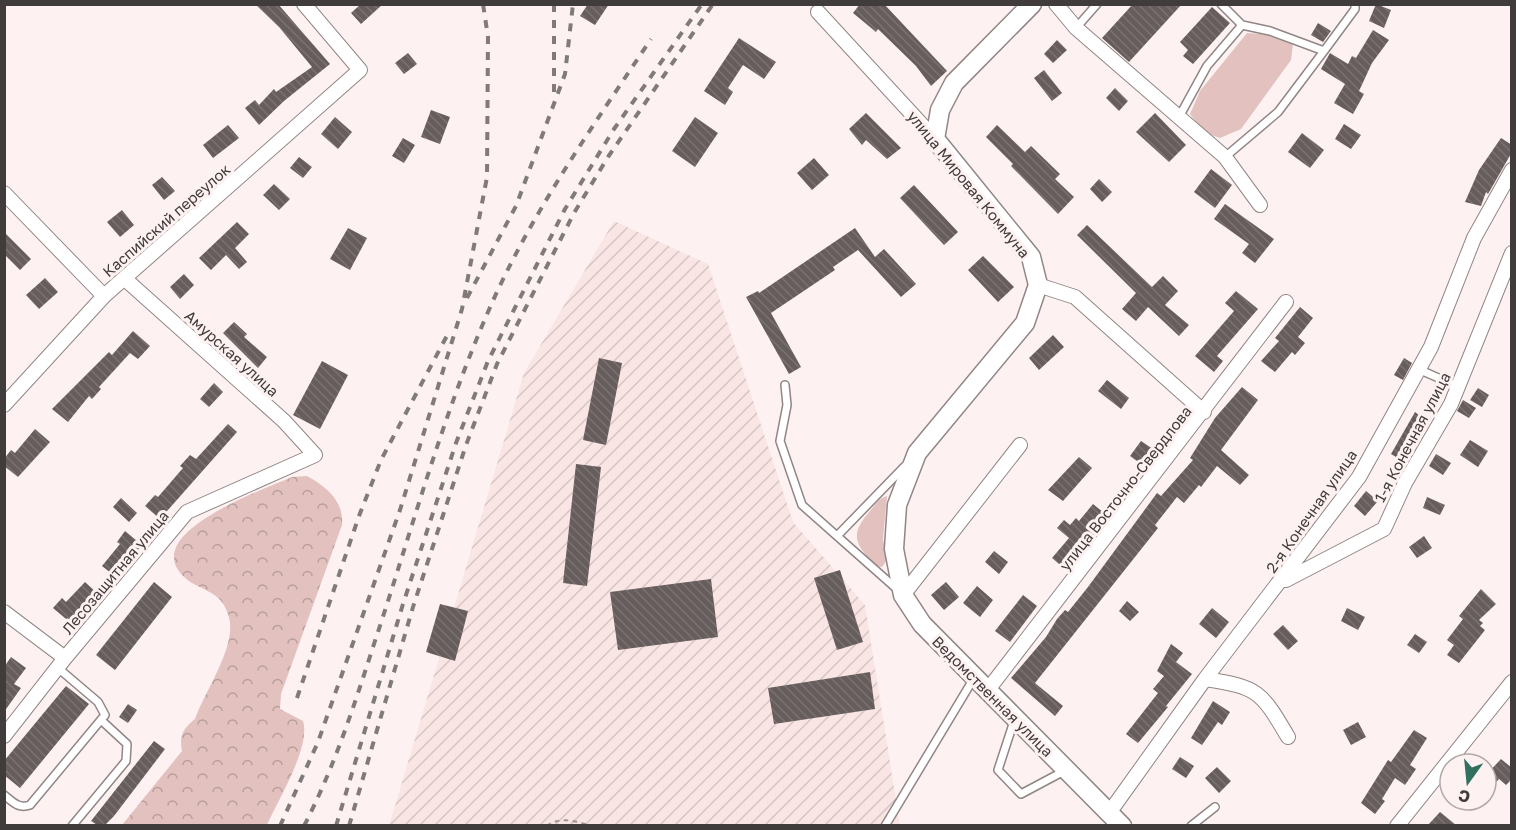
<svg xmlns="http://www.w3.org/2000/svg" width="1516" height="830" viewBox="0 0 1516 830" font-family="'Golos Text',sans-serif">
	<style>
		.industrial { fill: url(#industrial-furrows) }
		.grass { fill: #e2c1bf }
		.forest { fill: url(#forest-crowns) }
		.building { fill: url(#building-back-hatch) }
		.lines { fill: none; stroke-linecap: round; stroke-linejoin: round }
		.lane-casing { stroke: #908685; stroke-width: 10 }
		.street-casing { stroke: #908685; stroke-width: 16 }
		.secondary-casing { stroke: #908685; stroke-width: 21 }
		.path { stroke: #9d9594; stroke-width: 2; stroke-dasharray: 4.5 4.5; stroke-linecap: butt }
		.lane { stroke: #fff; stroke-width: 7 }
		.street { stroke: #fff; stroke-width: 14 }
		.secondary { stroke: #fff; stroke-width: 18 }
		.rail { stroke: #807a79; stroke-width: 4; stroke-dasharray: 8 8; stroke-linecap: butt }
		.labels { text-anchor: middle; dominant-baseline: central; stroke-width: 6; stroke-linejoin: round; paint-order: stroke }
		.street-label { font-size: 15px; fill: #403c3b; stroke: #fdf2f1 }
	</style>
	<defs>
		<pattern id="industrial-furrows" width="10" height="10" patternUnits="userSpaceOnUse" patternTransform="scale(1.5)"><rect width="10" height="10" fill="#f9e5e3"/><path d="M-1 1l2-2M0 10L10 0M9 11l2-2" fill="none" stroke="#d6c5c4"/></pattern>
		<pattern id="forest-crowns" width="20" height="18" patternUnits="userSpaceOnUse" patternTransform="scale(1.5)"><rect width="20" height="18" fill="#e2c1bf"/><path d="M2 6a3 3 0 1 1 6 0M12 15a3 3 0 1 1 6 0" fill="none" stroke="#b99e9c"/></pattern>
		<pattern id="building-back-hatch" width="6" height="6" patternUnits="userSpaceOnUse" patternTransform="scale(1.5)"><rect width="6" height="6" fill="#665d5c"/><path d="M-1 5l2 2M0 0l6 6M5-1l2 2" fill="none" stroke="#797271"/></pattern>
	</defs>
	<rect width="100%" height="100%" fill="#fdf2f1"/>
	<path class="industrial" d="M614 221 708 264 793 522 865 605 900 825 389 826 524 373Z"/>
	<path class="grass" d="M1247 33 1277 35 1293 44 1291 60 1241 129 1220 138 1205 133 1190 114 1200 91Z
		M887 496 883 539 887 560 882 567 876 566C856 545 848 536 870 511 875 505 879 498 887 496Z"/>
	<path class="forest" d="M307 476C327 487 344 501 342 525L281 694 280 709 303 721C311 747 278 800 267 825H122L182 751C179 735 183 729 195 719 205 691 237 646 229 617 221 588 199 592 183 576 139 532 268 488 292 477Z"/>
	<path class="building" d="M255 4H278L330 64 284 101 259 125 245 108 255 100 259 105 274 89 276 92 312 67 279 27Z
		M361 4H383L361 24 351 13Z
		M588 4H609L595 25 580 16Z
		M860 4H884L947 71 931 86 916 66 878 29 876 32 853 13Z
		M1133 4H1182L1129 62 1102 38Z
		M1376 4 1391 10 1384 28 1369 21Z
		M1212 7 1230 23 1193 64 1183 56 1188 50 1180 42Z
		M1318 23 1331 31 1323 42 1311 35Z
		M1373 30 1389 40 1372 63 1359 91 1364 94 1353 114 1334 103 1345 84 1321 69 1330 53 1348 64 1352 56 1356 58Z
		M739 38 776 62 764 79 743 65 728 88 733 92 725 105 704 91Z
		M1057 40 1067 50 1053 63 1044 54Z
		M408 53 417 64 404 74 395 63Z
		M1044 70 1062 93 1052 101 1034 78Z
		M1115 88 1128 101 1119 111 1106 98Z
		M431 110 450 117 440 144 421 137Z
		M866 113 901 148 887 159 866 140 862 145 849 129Z
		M1155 113 1186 145 1169 162 1136 132Z
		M335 117 352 132 338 149 321 134Z
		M695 117 718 133 695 167 672 151Z
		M1344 124 1361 135 1351 149 1335 139Z
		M228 125 239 138 213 158 203 145Z
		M997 125 1025 152 1031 146 1060 174 1055 179 1074 197 1058 214 1011 166 1013 164 986 137Z
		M1302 133 1324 150 1310 168 1288 152Z
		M403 138 415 145 404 163 392 156Z
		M1501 138 1512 145V152L1488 194 1486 192 1481 206 1465 202 1479 170Z
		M299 157 312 167 303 178 290 168Z
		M814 158 829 175 812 190 797 173Z
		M1211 169 1232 185 1215 208 1194 192Z
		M162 177 175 191 164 200 152 185Z
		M1099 179 1112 192 1102 202 1090 189Z
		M274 184 290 199 279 210 263 195Z
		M914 185 958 232 944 245 900 198Z
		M1225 204 1274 239 1255 263 1242 253 1249 244 1214 219Z
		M122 210 134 225 120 237 107 222Z
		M237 222 249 234 235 248 247 262 239 269 226 255 211 270 199 258Z
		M1087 225 1152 287 1163 276 1178 291 1165 305 1189 325 1179 336 1148 307 1136 321 1122 309 1136 293 1077 235Z
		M348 228 367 238 350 270 330 259Z
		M855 228 875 257 884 249 916 284 901 297 858 250 833 267 835 270 771 313 801 367 789 374 746 297 758 291 759 293Z
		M4 232 31 259 20 270 4 254Z
		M983 256 1014 287 998 302 968 270Z
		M184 274 194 285 180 299 170 287Z
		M45 278 58 292 39 309 26 295Z
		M1236 291 1258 309 1217 356 1223 361 1214 372 1195 356 1234 311 1225 303Z
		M1300 307 1313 318 1298 337 1305 343 1295 355 1292 352 1275 372 1261 361 1279 341 1275 338Z
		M234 322 247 334 244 337 267 357 258 368 223 333Z
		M133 331 150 346 138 359 130 353 99 387 101 389 92 399 89 396 68 422 52 409 109 352 112 355Z
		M1053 335 1064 347 1039 370 1029 358Z
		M599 358 622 363 606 445 583 440Z
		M1404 358 1412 363 1403 380 1394 375Z
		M322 361 348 375 320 429 293 415Z
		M1107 380 1129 398 1121 409 1098 391Z
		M214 383 223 392 209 407 200 399Z
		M1242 387 1258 400 1221 450 1249 475 1240 485 1217 466 1201 487 1199 485 1184 503 1177 497 1155 525 1158 528 1035 683 1063 706 1055 716 1011 678 1046 637 1057 619 1065 610 1068 612 1088 587 1157 493 1161 496 1193 460 1190 458 1215 418Z
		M1478 388 1489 395 1482 407 1470 400Z
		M1463 400 1476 408 1469 418 1457 411Z
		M1415 412 1428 422 1406 451 1411 454 1406 463 1391 454Z
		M228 424 237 432 160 519 145 506 155 495 158 497 183 468 180 466 190 455 196 459Z
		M35 429 50 442 18 477 4 466V459L11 450 15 453Z
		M1470 440 1488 451 1478 467 1460 455Z
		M1141 441 1156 451 1145 467 1130 456Z
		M1436 454 1451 463 1443 475 1429 466Z
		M1079 457 1092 468 1063 501 1048 490Z
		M576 464 601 467 587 586 563 583Z
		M1366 491 1378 501 1365 516 1354 506Z
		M1427 497 1445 505 1440 515 1423 508Z
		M121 498 137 513 129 522 113 507Z
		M1093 504 1109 517 1066 570 1052 558 1069 538 1057 528 1064 520 1070 525 1076 518 1079 521Z
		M125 531 142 545 116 577 102 566 120 544 117 542Z
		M1424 536 1432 548 1417 558 1409 547Z
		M994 551 1008 562 999 574 985 562Z
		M840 570 863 642 837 650 814 578Z
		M711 579 718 637 618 650 610 592Z
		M85 582 99 595 72 624 53 608 62 598 66 602Z
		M154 582 172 597 115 670 96 655Z
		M946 582 959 597 944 610 931 595Z
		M977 586 993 600 980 617 963 603Z
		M1481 589 1496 604 1479 620 1483 623 1480 626 1485 630 1459 663 1447 655 1454 645 1447 640 1463 619 1459 616Z
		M1023 595 1037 606 1010 642 995 631Z
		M1127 601 1139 612 1130 621 1119 611Z
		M440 604 468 611 455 661 426 652Z
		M1212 608 1229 622 1216 638 1199 624Z
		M1347 608 1365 617 1358 630 1341 621Z
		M1283 625 1298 641 1288 650 1273 634Z
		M1415 634 1427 642 1419 653 1407 645Z
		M1171 644 1183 653 1176 662 1192 674 1166 706 1168 707 1138 743 1126 734 1158 693 1153 689 1164 676 1157 671Z
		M11 657 26 668 14 684 21 688 4 712V667Z
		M870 672 875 709 774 724 768 688Z
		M66 686 89 704 20 788 4 775V761Z
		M1213 701 1230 712 1222 725 1218 722 1202 745 1191 738Z
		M128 704 137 710 128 723 119 717Z
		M1358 722 1366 737 1351 745 1343 730Z
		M1414 730 1427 738 1410 765 1416 769 1405 785 1395 778 1382 799 1385 801 1375 814 1361 803 1388 760 1391 762Z
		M154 741 165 749 114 816 105 825H97L91 821Z
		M1180 757 1194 766 1186 778 1172 769Z
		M1501 759 1512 768V779L1506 785 1499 779 1486 793V775Z
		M1217 767 1231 781 1219 793 1205 778Z
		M1440 812 1456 825H1428Z"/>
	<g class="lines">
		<defs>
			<path id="lane" d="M1221 4 1242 25
				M1076 28 1097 4
				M1324 51 1355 9V4
				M1179 117 1207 66 1242 25 1270 31 1324 51 1278 112 1225 157
				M1418 369 1459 387
				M785 385 787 405 780 441 802 505 837 536 905 466
				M837 536 898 590
				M1014 721 998 770 1021 794 1066 770
				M4 795C13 802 18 809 30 805L105 715 98 702 58 668
				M72 826 126 761 127 744 101 720
				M885 826 974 678
				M1191 826 1215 807"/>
			<path id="street" d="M1056 4 1076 28 1225 157 1260 205
				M818 12 935 139
				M4 193 104 296
				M1038 285 1075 297 1204 412
				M4 405 104 296 360 70 304 4
				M1286 580 1384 529 1405 483 1451 404 1512 253
				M903 595 1020 445
				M4 612 65 658
				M1205 679C1258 687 1261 691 1288 737
				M987 691 1286 302
				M4 736 65 658 187 512 315 455 284 421 125 279
				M1109 813 1205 679 1359 477 1431 347 1474 238 1512 170
				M1397 826 1512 682"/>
			<path id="secondary" d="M1032 4 954 83 940 110 935 139 1031 257 1038 285 1025 323 917 453 897 505 894 549 903 595 922 624 1122 826"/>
		</defs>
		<use href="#lane" class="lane-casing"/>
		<use href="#street" class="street-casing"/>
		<use href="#secondary" class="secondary-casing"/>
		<path class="path" d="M547 826C559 816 577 821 591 826"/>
		<use href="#lane" class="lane"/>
		<use href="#street" class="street"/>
		<use href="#secondary" class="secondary"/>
		<path class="rail" d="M554 4V94
			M467 298 516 206 565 74 573 4
			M297 698 359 516 381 460 450 330
			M280 826 318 742 400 510 462 309 487 177 488 37 483 4
			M304 826C334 768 354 706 374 644 410 536 440 424 485 319 527 219 591 129 651 39
			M336 826 403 604 456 443 488 361 565 209 614 129 702 4
			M349 826 413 607 466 445 497 364 574 213 608 157 713 4"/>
	</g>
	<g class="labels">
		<g class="street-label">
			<text transform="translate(969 184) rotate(51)">улица Мировая Коммуна</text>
			<text transform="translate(166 220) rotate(-41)">Каспийский переулок</text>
			<text transform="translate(232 353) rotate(42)">Амурская улица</text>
			<text transform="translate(1412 437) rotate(-62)">1-я Конечная улица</text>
			<text transform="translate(1125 488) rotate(-52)">улица Восточно-Свердлова</text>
			<text transform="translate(1311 511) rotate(-55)">2-я Конечная улица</text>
			<text transform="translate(115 572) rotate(-50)">Лесозащитная улица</text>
			<text transform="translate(993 696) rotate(45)">Ведомственная улица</text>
		</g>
	</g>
	<rect width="1516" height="830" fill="none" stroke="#403c3b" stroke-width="12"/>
	<g transform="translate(1468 782) rotate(195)"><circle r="28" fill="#fdf2f1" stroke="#b1a9a8" stroke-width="1.5"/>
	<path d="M0-4.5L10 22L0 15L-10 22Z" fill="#31705e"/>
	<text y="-9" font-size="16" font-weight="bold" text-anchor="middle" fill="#403c3b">С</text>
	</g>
</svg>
